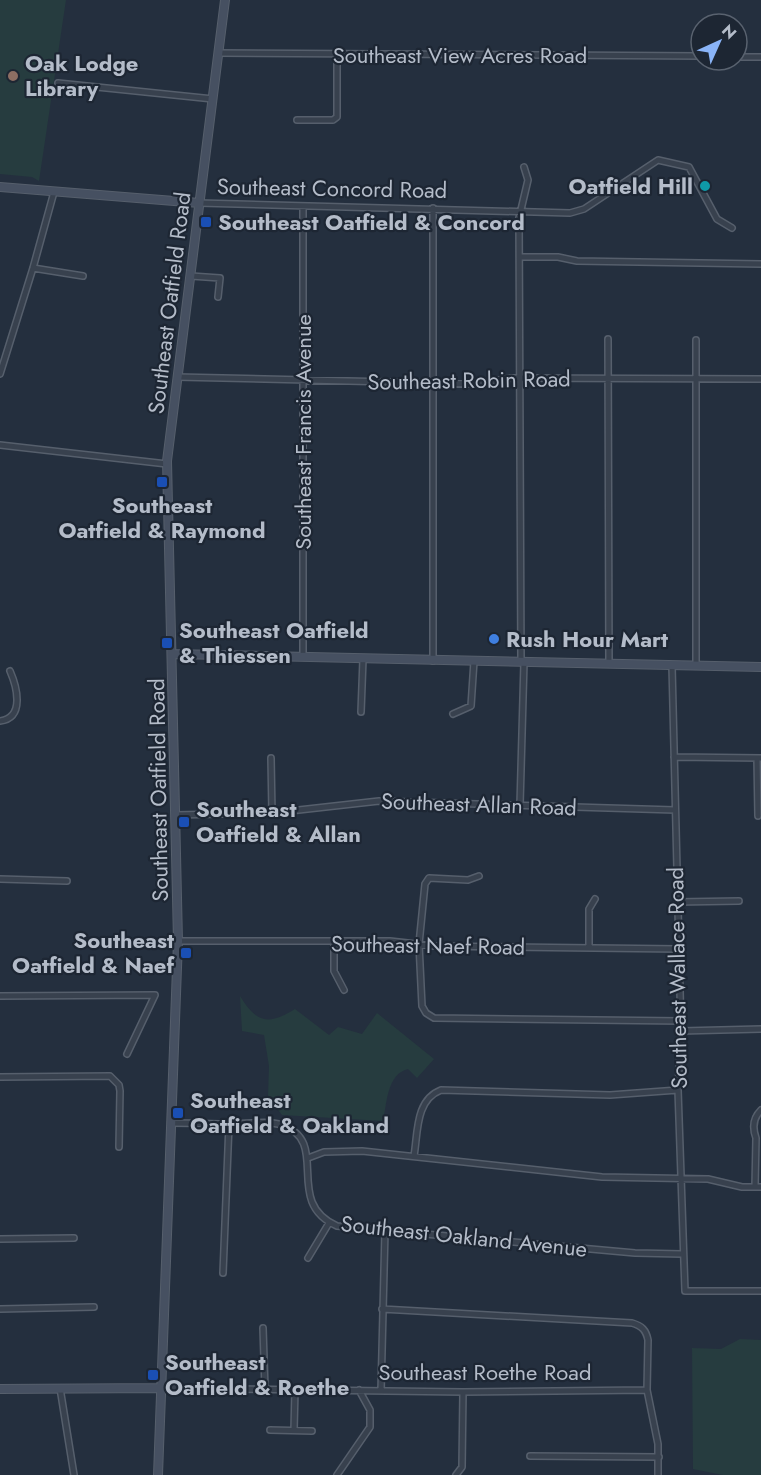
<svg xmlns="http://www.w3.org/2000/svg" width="761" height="1475" viewBox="0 0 761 1475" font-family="Jost,sans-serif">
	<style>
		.green { fill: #263c3f }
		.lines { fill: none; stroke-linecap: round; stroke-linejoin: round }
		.street-casing { stroke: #565f6c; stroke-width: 8 }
		.secondary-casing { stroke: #565f6c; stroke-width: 10 }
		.street { stroke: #38414e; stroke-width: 5 }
		.secondary { stroke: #465061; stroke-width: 8 }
		.education-dot { fill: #8d6e63; stroke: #1d2633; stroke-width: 2 }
		.culture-dot { fill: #0f9aa8; stroke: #1d2633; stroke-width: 2 }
		.transit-dot { fill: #1a4fb4; stroke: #1d2633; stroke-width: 2 }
		.shop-dot { fill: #3f7fe0; stroke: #1d2633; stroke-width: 2 }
		.labels { text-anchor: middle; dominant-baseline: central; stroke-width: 4.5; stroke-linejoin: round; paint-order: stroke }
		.street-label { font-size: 22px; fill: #b4bcc9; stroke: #1d2633 }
		.poi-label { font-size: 22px; font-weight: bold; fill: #b4bcc9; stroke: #1d2633; text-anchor: start }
	</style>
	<rect width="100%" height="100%" fill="#242f3e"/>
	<path class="green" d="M0 0H66L39 181 32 177 0 174Z
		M240 996C257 1024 269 1025 295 1009L329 1035 338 1027 362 1034 377 1013 434 1059 417 1078 408 1069C387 1074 387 1103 383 1121L282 1115 268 1097 269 1066 264 1035 242 1031Z
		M740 1339 761 1340V1475H723L693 1469 692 1348 721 1349Z"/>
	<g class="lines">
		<defs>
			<path id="street" d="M218 53 701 56
				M737 57H761
				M58 83 213 99
				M297 120H333L337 117V54
				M199 203 570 213 584 209 658 160 689 167 717 219 732 228
				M303 206V657
				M433 208V661
				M520 257H558L577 261 761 264
				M33 268 83 276
				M191 276 220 278 218 297
				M608 339 609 664
				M0 374 33 268 54 192
				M177 377 474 384 512 378 761 379
				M0 445 167 464
				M521 662 519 218 528 180 524 167
				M672 666 681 1031 678 1090 685 1291H761
				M696 666V340
				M361 712 363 659
				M453 714 471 706 474 661
				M0 721C25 718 17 687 10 671
				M674 757 761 758
				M271 758 272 813
				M757 758 758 816
				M520 805 524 662
				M176 815 272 813 379 801 675 810
				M479 876 468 880 429 878 425 884 419 944 422 1006 426 1013 434 1018 681 1021
				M0 879 67 881
				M677 902 739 901
				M178 941H390L434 946 679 949
				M334 943V971L344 990
				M589 947V909L595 899
				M0 996 155 995 127 1054
				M681 1031 761 1029
				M0 1077 110 1076 119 1085 120 1091 119 1147
				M761 1110C753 1118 752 1127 756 1138L755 1187H761
				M171 1123C191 1123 211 1124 232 1124 247 1124 267 1120 282 1125 332 1142 282 1202 337 1226L635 1253 682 1254
				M414 1156C418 1133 415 1100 441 1090L610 1095 678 1090
				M308 1158 324 1152 362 1151 602 1177 708 1179 742 1187H755
				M0 1239 74 1238
				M308 1258 329 1223
				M223 1273 229 1124
				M0 1309 94 1307
				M382 1309 632 1323C642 1326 646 1330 648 1340L647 1390 658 1444V1475
				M263 1328 265 1389
				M60 1388 74 1475
				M160 1388 463 1392 647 1390
				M381 1391 385 1231
				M270 1430 312 1431
				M294 1430 295 1390
				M530 1456 659 1457
				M337 1475 370 1427V1410L359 1390
				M456 1475 462 1467 463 1392"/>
			<path id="secondary" d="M0 187 199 203
				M173 654 761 667
				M0 1389 160 1388
				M158 1475 178 941 167 461 225 0"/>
		</defs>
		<use href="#street" class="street-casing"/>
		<use href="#secondary" class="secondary-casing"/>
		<use href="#street" class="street"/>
		<use href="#secondary" class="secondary"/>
	</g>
	<circle class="education-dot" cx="13" cy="76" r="6"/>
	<circle class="culture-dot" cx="705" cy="186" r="6"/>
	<g class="transit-dot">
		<rect x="200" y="216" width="12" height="12" rx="3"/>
		<rect x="156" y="476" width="12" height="12" rx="3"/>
		<rect x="161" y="637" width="12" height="12" rx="3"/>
		<rect x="178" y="816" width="12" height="12" rx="3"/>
		<rect x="180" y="947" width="12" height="12" rx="3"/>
		<rect x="172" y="1107" width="12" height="12" rx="3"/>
		<rect x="147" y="1369" width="12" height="12" rx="3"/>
	</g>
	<circle class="shop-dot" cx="494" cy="639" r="6"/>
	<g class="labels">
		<g class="street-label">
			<text x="460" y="55">Southeast View Acres Road</text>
			<text transform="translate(332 188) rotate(1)">Southeast Concord Road</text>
			<text transform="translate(169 303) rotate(-83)">Southeast Oatfield Road</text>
			<text transform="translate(469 380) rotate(-1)">Southeast Robin Road</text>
			<text transform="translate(303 432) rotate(-90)">Southeast Francis Avenue</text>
			<text transform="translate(158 790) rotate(-91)">Southeast Oatfield Road</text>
			<text transform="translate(479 804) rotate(2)">Southeast Allan Road</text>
			<text transform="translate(428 945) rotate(1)">Southeast Naef Road</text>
			<text transform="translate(677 978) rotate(-91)">Southeast Wallace Road</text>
			<text transform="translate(464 1236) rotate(6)">Southeast Oakland Avenue</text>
			<text x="485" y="1372">Southeast Roethe Road</text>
		</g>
		<g class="poi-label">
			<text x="25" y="63">Oak Lodge<tspan x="25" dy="25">Library</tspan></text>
			<text x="693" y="186" text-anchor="end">Oatfield Hill</text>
			<text x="218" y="222">Southeast Oatfield &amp; Concord</text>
			<text x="162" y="505" text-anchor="middle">Southeast<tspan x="162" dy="25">Oatfield &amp; Raymond</tspan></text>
			<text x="179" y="630">Southeast Oatfield<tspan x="179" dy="25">&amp; Thiessen</tspan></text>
			<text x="506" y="639">Rush Hour Mart</text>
			<text x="196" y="809">Southeast<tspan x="196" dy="25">Oatfield &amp; Allan</tspan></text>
			<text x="174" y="940" text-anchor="end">Southeast<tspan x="174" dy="25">Oatfield &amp; Naef</tspan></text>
			<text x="190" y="1100">Southeast<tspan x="190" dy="25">Oatfield &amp; Oakland</tspan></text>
			<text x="165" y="1362">Southeast<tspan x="165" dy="25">Oatfield &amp; Roethe</tspan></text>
		</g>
	</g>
	<g transform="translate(719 42) rotate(45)"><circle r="28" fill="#1d2633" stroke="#59626f" stroke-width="1.5"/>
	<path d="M0-4.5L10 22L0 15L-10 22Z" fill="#8ab4f8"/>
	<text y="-9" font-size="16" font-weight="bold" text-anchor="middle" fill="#b4bcc9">N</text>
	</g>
</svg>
